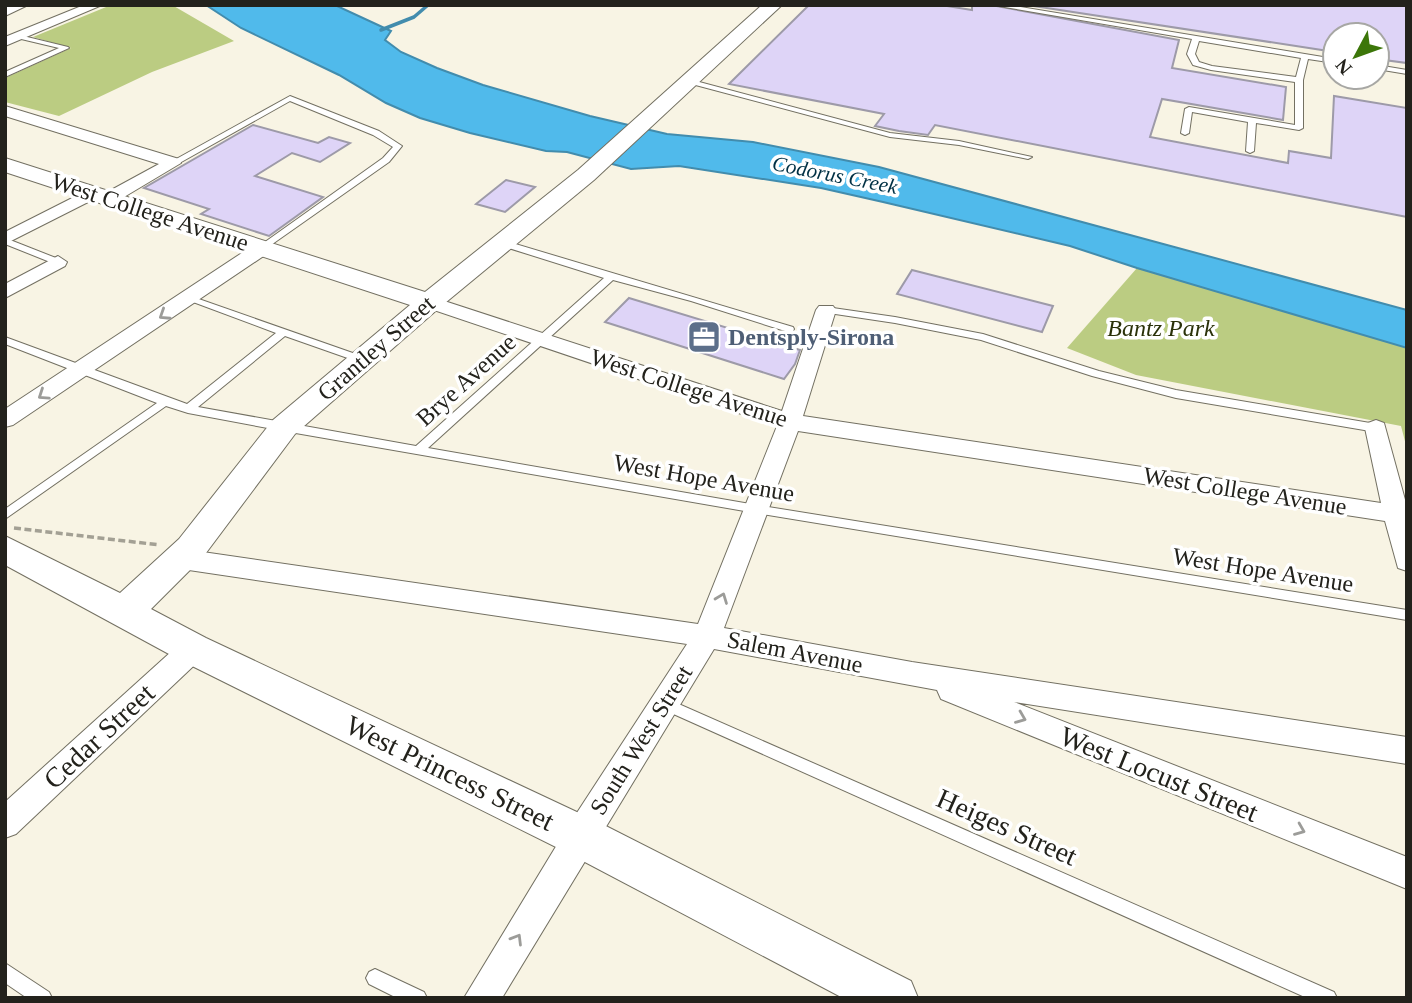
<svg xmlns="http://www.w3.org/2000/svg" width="1412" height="1003" viewBox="0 0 1412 1003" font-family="'Times New Roman',serif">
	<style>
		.green { fill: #bbcc82 }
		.water { fill: #50baeb; stroke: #428cad; stroke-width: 2 }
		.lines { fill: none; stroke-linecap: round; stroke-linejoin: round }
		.stream { stroke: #428cad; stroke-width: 3.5 }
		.building { fill: #ded4f7; stroke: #9d9aa8; stroke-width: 2 }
		.lane-casing { stroke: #737062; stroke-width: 2 }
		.street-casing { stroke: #737062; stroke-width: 2 }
		.secondary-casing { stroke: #737062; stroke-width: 2 }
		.path { stroke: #a3a094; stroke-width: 3.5; stroke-dasharray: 7 3.5; stroke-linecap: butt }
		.lane { fill: #fff; fill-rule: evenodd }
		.street { fill: #fff; fill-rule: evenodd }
		.secondary { fill: #fff; fill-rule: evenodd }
		.oneway { stroke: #9c9c99 }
		.labels { text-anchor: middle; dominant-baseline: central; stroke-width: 7; stroke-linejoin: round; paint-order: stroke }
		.far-water-label { font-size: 21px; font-style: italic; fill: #003044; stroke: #fff }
		.street-label { font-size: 24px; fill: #23221c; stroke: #fff }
		.park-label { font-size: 24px; font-style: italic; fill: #2a3109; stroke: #fff }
		.service-label { font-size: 24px; font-weight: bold; fill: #4e5e75; stroke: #fff; text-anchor: start }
		.near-street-label { font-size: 28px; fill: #23221c; stroke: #fff }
	</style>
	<rect width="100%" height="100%" fill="#f8f4e4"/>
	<path class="green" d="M111 5H172L234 41 152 72 59 116 5 102V78L71 48 33 37Z
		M1137 268 1407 348V449L1401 426 1136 375 1067 348Z"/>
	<path class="water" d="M206 5H335L391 31 385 40 401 52 437 68 483 85 590 116 667 134 753 142 879 167 1407 310V348L1137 268 1070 246 883 202 821 188 679 166 631 169 567 152 546 151 470 133 420 118 386 103 339 75 241 28Z"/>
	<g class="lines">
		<path class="stream" d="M381 30 414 17 428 5"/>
	</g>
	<path class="building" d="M809 5H941L972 10V5H991L1179 40 1172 68 1286 87 1283 120 1162 99 1150 137 1288 163 1289 151 1331 158 1334 96 1407 108V217L935 125 928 135 899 131 875 126 884 114 729 84Z
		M1027 5H1407V63L1377 59V35H1335V52Z
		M253 125 318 143 329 137 350 143 320 162 292 153 255 176 323 197 269 236 201 214 209 209 144 188Z
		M506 180 535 187 505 212 476 204Z
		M912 270 1053 306 1042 332 897 294Z
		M629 298 800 350 795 364 784 379 605 322Z"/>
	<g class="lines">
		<defs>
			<path id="lane" d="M993 5H1009L1335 59V63L1308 59 1303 80V128L1299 130 1256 123 1254 151 1250 153 1246 151 1248 122 1192 112 1189 133 1185 135 1181 133 1185 109 1189 107 1295 125V82L1211 70 1193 65 1187 54 1192 39ZM1199 41 1301 58 1296 77 1212 66 1199 62 1195 54Z
				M19 35 68 47 69 48 5 77V72L59 48 17 38V36Z
				M1377 65 1407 70V74L1377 69Z
				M688 79 890 133 959 141 1032 157 1028 159 959 145 890 137 688 83Z
				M290 96 379 131 402 146 389 162 261 252 256 249 258 247 383 158 393 147 373 135 290 101 176 165 169 163Z
				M5 238 61 260 63 262 58 265 55 264 5 244Z
				M502 240 793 327 794 329 793 331H785L691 301 613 280 428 448 756 505 1407 610V620L756 513 284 431 188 413 166 406 5 519V509L157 403 5 344V337L187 404 276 333 185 299 190 296 193 297 367 358 368 360 363 363 359 362 285 336 198 407 416 446 604 278 499 245 497 243Z
				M826 307 895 317 983 334 1099 371 1176 390 1376 424 1382 428 1376 432 1176 398 1092 376 981 340 895 323 822 312 821 310Z
				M665 698 1334 992 1337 998H1307L660 708 658 704 660 700Z
				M5 963 49 992 52 998H27L5 983Z
				M375 969 424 992 427 998H397L369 984 366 978 369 972Z"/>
			<path id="street" d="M10 5H28L5 16V7Z
				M84 5H102L5 46V37Z
				M5 106 179 159 181 163 114 203H102L99 199 102 195 159 164 5 116Z
				M92 188 98 189 101 193 98 197 5 244V232Z
				M261 243 270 249 268 253 13 425 5 427V409L254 245Z
				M58 256 67 262 65 266 5 298V284Z
				M429 296 782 411 816 310 819 306H833L836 310 803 416 1381 503 1365 428 1368 423 1376 420 1384 423 1407 507V571L1398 568 1385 521 798 431 724 628 912 662 1407 737V764L1014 702 1407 857V889L941 699 937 690 714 649 502 998H464L569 825 687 644 182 569 173 566 169 559 173 552 182 549 698 624 777 426 422 306 419 302 422 298Z
				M193 638 203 641 207 649 203 657 16 834 5 838V802L183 641Z"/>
			<path id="secondary" d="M762 5H782L594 180 439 308 295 434 203 557 151 609 206 638 596 821 911 981 918 998H843L564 851 180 660 5 565V536L120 593 179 539 273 420 410 305 5 172V158L425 292 578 170Z"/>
		</defs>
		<use href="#lane" class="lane-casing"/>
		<use href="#street" class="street-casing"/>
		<use href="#secondary" class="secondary-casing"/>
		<path class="path" d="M14 528 160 545"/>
		<use href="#lane" class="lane"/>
		<use href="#street" class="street"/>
		<use href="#secondary" class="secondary"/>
	</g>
	<defs><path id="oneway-chevron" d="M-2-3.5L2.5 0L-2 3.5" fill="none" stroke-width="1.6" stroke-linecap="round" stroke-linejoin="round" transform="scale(1.75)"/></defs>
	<g class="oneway">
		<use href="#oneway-chevron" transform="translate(164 315) rotate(147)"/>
		<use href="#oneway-chevron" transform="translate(43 395) rotate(146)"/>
		<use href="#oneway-chevron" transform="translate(722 598) rotate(-69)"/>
		<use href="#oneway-chevron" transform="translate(1021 718) rotate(22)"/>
		<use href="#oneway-chevron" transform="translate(1300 830) rotate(22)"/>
		<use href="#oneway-chevron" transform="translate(517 939) rotate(-59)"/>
	</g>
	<defs>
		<symbol id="office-square" viewBox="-11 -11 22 22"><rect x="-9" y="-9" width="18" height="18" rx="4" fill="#5c6f8a" stroke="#fff"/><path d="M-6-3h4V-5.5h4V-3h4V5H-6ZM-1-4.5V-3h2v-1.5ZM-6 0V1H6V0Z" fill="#fff"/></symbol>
	</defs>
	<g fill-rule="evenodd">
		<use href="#office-square" x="685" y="318" width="38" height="38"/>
	</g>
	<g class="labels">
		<g class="far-water-label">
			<text transform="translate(835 175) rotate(11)">Codorus Creek</text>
		</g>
		<g class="street-label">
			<text transform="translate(150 212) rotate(18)">West College Avenue</text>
			<text transform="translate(376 348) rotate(-41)">Grantley Street</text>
			<text transform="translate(466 380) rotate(-42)">Brye Avenue</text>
			<text transform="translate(689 388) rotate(18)">West College Avenue</text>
			<text transform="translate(704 478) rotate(10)">West Hope Avenue</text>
			<text transform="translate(1245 491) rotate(9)">West College Avenue</text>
			<text transform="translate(1263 570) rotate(9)">West Hope Avenue</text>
			<text transform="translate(795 652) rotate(11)">Salem Avenue</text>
			<text transform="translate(641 740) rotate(-58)">South West Street</text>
		</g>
		<g class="park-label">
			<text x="1161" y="328">Bantz Park</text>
		</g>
		<g class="service-label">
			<text x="728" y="337">Dentsply-Sirona</text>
		</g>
		<g class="near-street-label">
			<text transform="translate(99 736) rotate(-43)">Cedar Street</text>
			<text transform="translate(450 773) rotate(26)">West Princess Street</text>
			<text transform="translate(1159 774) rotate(22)">West Locust Street</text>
			<text transform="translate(1007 827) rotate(24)">Heiges Street</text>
		</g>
	</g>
	<rect width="1412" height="1003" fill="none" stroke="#23221c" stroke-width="14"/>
	<g transform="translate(1356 56) rotate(229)"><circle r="33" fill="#ffffff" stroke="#a7a7a4" stroke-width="2"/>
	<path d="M0-5L12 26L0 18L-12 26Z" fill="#3c7609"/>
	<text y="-10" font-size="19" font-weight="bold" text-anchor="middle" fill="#23221c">N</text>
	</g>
</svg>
